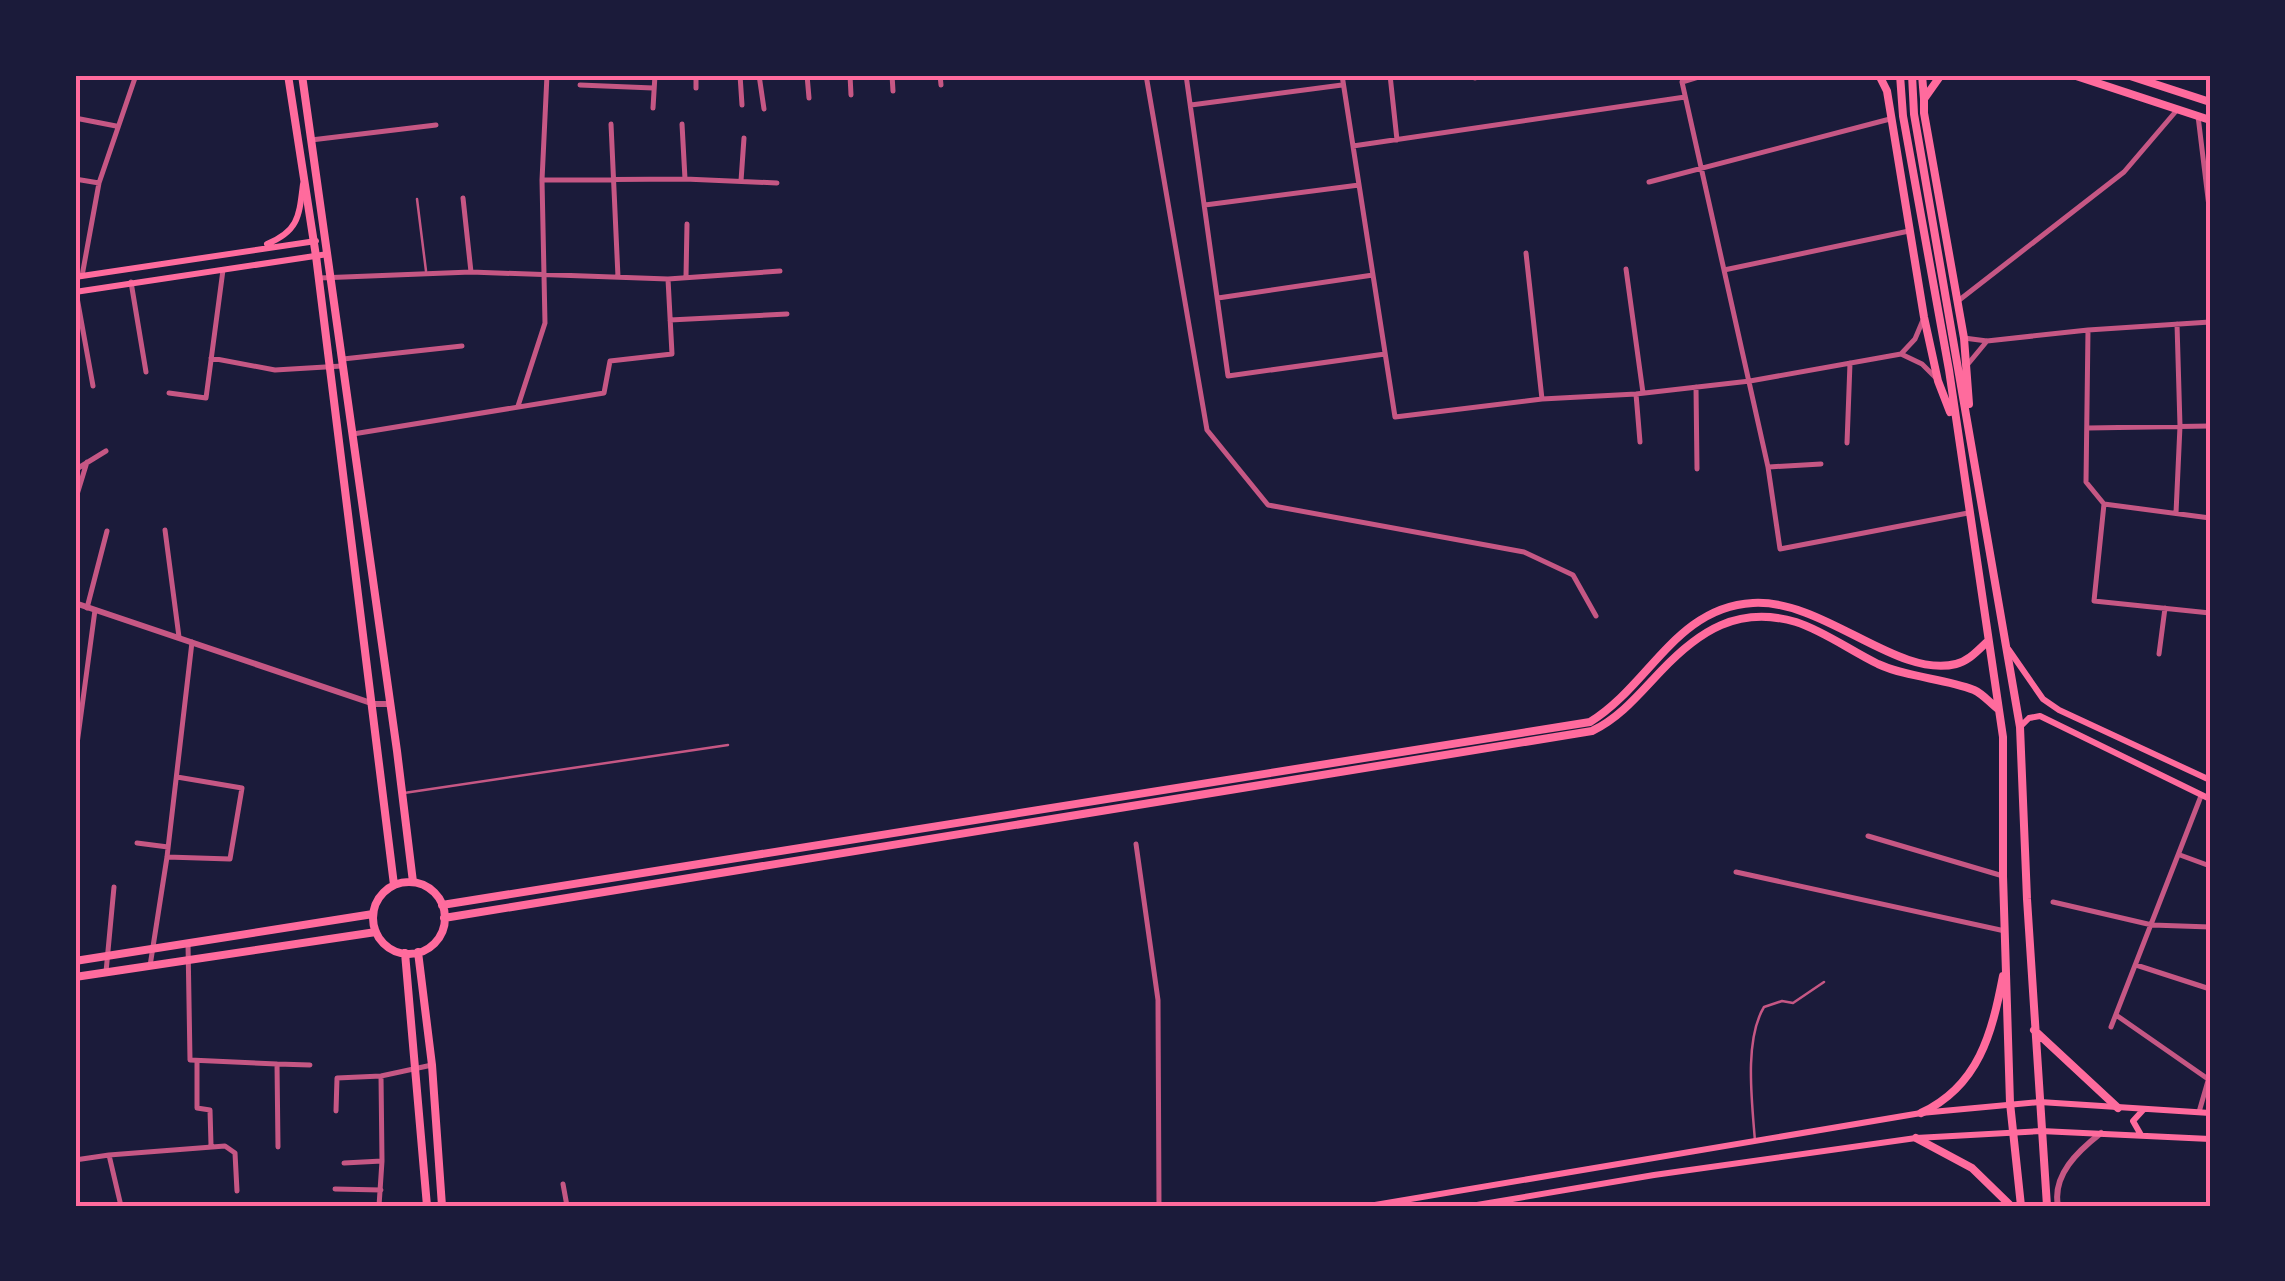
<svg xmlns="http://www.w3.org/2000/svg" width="2285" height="1281" viewBox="0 0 2285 1281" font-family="Figtree,sans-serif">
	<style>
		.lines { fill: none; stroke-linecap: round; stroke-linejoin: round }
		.service { stroke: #c65784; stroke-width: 2.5 }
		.minor { stroke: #c65784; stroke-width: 5 }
		.tertiary { stroke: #c65784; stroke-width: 6 }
		.secondary { stroke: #ff6b9d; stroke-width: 6 }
		.primary { stroke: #ff6b9d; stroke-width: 8 }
		.neatline { fill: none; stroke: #ff6b9d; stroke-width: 4 }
	</style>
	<rect width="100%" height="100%" fill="#1b1b3a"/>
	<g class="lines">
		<path class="service" d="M417 199 426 271
			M404 793 728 745
			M1755 1141C1752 1102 1744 1040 1764 1007L1782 1001 1793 1003 1824 982"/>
		<path class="minor" d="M696 75V88
			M740 75 742 105
			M759 75 764 109
			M807 75 809 98
			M850 75 851 95
			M892 75 893 91
			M940 75 941 85
			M1146 75 1207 430 1268 505 1524 552 1573 575 1596 616
			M1186 75 1228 376 1385 354
			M1342 75 1395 417 1542 399 1636 394 1750 381 1901 354
			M1390 75 1397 140
			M1475 75V78
			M1705 75 1682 82 1768 467 1780 549 1968 513
			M580 85 653 88
			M1191 105 1342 85
			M653 108 655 75
			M2198 116 2210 215
			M75 118 116 126
			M611 124 618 277
			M682 124 685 179
			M311 140 436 125
			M1353 146 1685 97
			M75 179 99 183
			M542 180 685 179 777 183
			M741 181 744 138
			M1649 182 1890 119
			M463 198 471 272
			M1205 205 1359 185
			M1526 253 1542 399
			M1626 269 1643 393
			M1724 270 1909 231
			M82 276 99 183 136 75
			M686 277 687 224
			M319 278 471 272 668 279 780 271
			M131 282 146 372
			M76 292 93 386
			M1218 298 1373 275
			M1958 301 2124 172 2177 110
			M670 320 787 314
			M2088 330 2086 482 2104 504 2210 518
			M1964 338 1987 341 2088 330 2210 322
			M1901 354 1922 364 1935 377
			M1901 354 1915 339 1923 320
			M211 358 275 370 342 366
			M343 359 462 346
			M1968 364 1987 341
			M1696 387 1697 469
			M169 393 206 398 223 270
			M1636 394 1640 442
			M518 406 545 323 542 180 547 75
			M2088 428 2210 426
			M353 434 604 393 610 361 672 354 668 279
			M1847 443 1850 363
			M1769 467 1821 464
			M75 470 106 451
			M75 501 87 462
			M2104 504 2094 601 2210 613
			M2176 513 2180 426 2177 324
			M165 530 179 637
			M87 608 107 531
			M2159 654 2165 608
			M75 759 95 610
			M1868 836 2003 876
			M137 843 168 847
			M1136 844 1158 1000 1159 1206
			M2180 855 2210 866
			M167 857 230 859 242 788 177 777
			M1736 872 2005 931
			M2053 902 2152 925 2210 927
			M188 943 190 1060 277 1064 278 1147
			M2136 965 2210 989
			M150 966 167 857 192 642
			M106 972 114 887
			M2116 1015 2208 1079
			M2111 1027 2201 796
			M197 1061V1108L210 1110 211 1145
			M277 1064 310 1065
			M336 1111 337 1078 381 1076 432 1065
			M2199 1112 2210 1074
			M109 1155 225 1146 235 1153 237 1191
			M75 1160 109 1155 121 1206
			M344 1163 382 1161
			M563 1184 567 1206
			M335 1189 381 1190
			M379 1206 382 1161 381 1076
			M621 1206 630 1205"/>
		<path class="tertiary" d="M75 603 374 704H391
			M2058 1206C2052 1175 2078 1151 2101 1133"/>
		<path class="secondary" d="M267 244C299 231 299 216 303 184
			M75 277 316 241
			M75 292 328 254
			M2009 650 2043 699 2059 710 2210 780
			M2020 727 2029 718 2040 716 2210 799
			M2141 1135 2133 1121 2144 1109
			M1369 1206 1921 1113 2040 1102 2210 1113
			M1471 1206 1654 1175 1916 1138 2041 1131 2210 1139"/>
		<path class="primary" d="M288 75 316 256 394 885
			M302 75 397 751 413 882
			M1879 75 1887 91 1924 317 1938 381 1950 412
			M1900 75 1903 116 1949 370 2003 737V876L2010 1103 2021 1206
			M1912 75 1914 114 2020 727 2027 899 2047 1206
			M1922 75 1924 99
			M1941 75 1924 99V113L1964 338 1969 404
			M2073 75 2210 120
			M2127 75 2210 102
			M373 918a36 36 0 1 1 72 0a36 36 0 1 1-72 0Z
			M442 905 1590 722C1649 686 1676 607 1753 603 1824 599 1897 679 1956 664 1969 661 1978 650 1987 642
			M444 918 1592 731C1620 718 1640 693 1661 671 1699 631 1738 605 1796 622 1824 631 1851 651 1878 664 1909 678 1943 678 1974 690 1983 694 1990 703 1998 709
			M418 952 432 1065 442 1206
			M405 953 427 1206
			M75 961 373 914
			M75 977 376 932
			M2034 1030 2118 1108
			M1921 1113C1979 1086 1992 1033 2003 976
			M1916 1138 1972 1168 2011 1206"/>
	</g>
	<rect width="2285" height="1281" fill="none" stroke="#1b1b3a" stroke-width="155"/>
	<rect x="78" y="78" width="2130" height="1126" class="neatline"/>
</svg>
